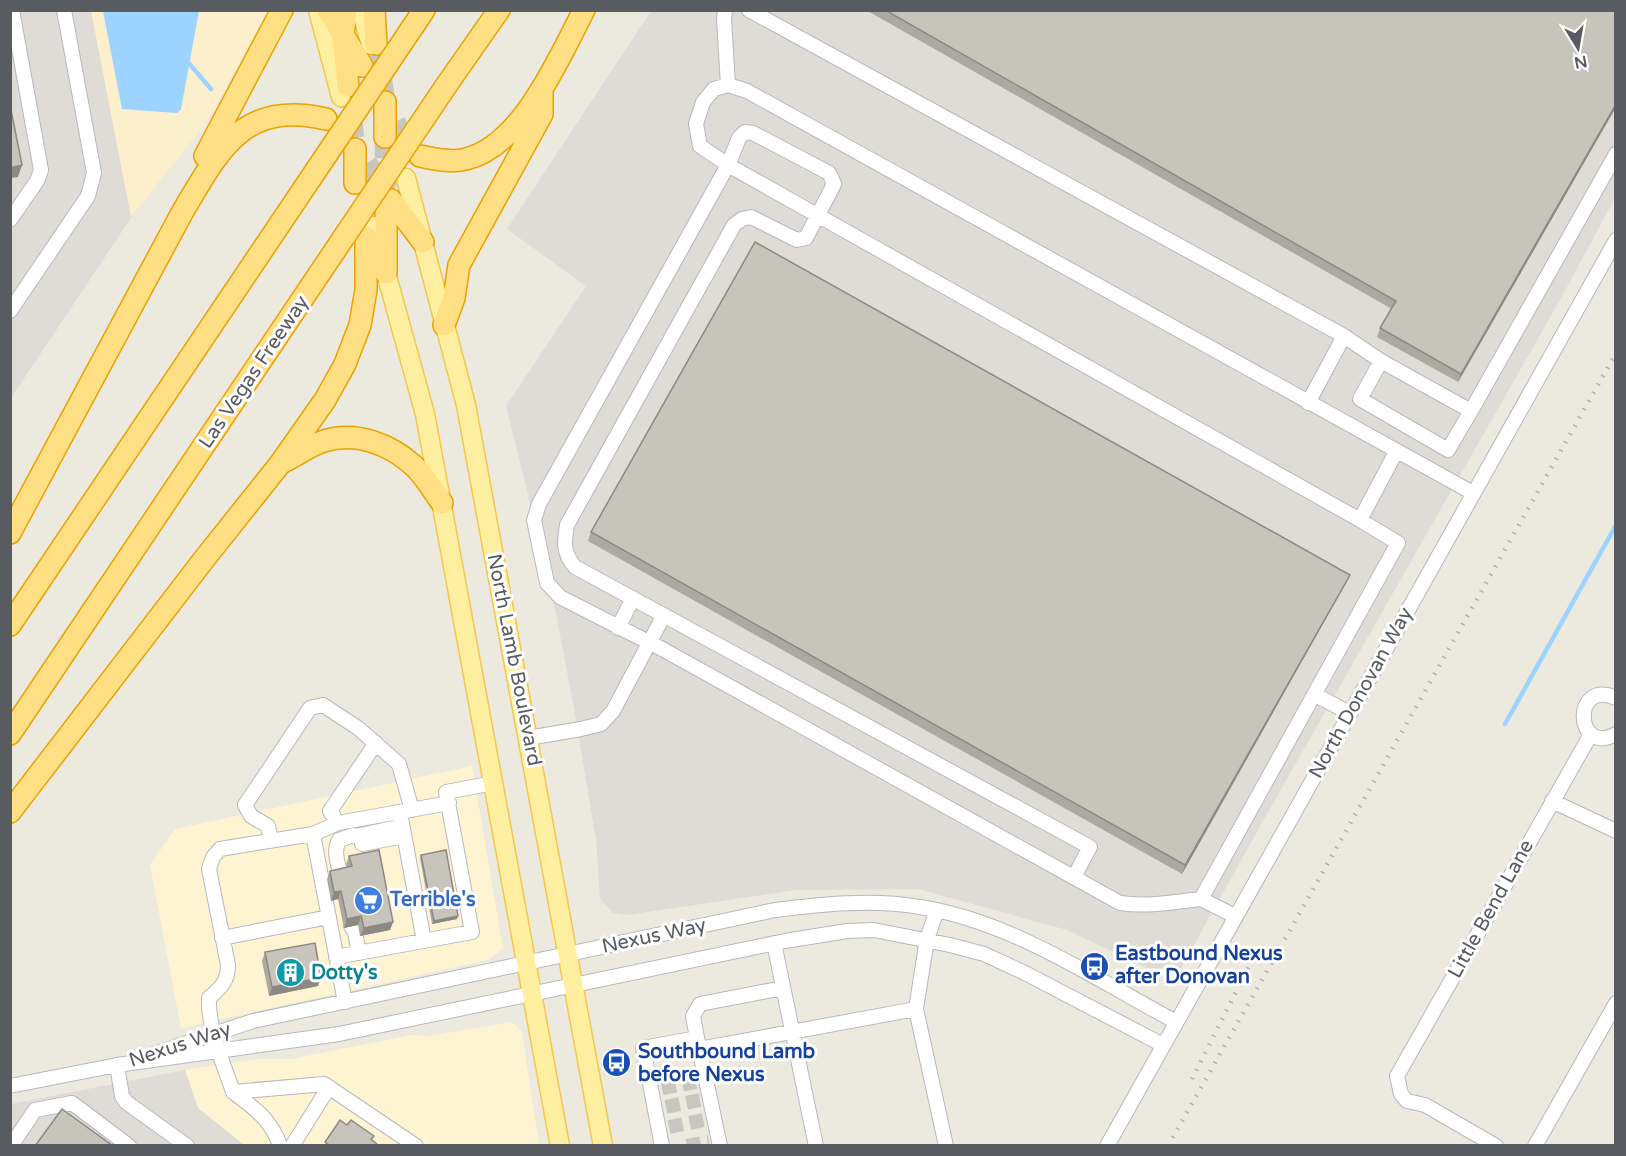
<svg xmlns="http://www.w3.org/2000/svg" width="1626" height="1156" viewBox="0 0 1626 1156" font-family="'Varela Round',sans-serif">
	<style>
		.commercial { fill: #fef4d2 }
		.industrial { fill: #dfdcd7 }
		.sand { fill: #fbefcc }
		.water { fill: #9cd4ff }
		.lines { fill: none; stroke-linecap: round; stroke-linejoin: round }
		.stream { stroke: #9cd4ff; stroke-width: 4.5 }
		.minor-tunnel { stroke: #c7c6c0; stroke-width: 14; stroke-dasharray: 14 7; stroke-linecap: butt }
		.major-tunnel { stroke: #c7c6c0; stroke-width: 18; stroke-dasharray: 18 9; stroke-linecap: butt }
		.highway-tunnel { stroke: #c7c6c0; stroke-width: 21; stroke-dasharray: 21 10; stroke-linecap: butt }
		.minor-casing { stroke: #b5b8bd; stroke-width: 16 }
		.major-casing { stroke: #f4c650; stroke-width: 21 }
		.highway-casing { stroke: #eba100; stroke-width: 24 }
		.minor { stroke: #fff; stroke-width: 14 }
		.major { stroke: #fff0a1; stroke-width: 18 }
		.highway { stroke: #ffdf83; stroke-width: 21 }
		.rail { stroke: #b1b2b2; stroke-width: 4.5; stroke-dasharray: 1.5 8; stroke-linecap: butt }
		.highway-bridge-casing { stroke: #eba100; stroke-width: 24; stroke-linecap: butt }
		.highway-bridge { stroke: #ffdf83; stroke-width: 21 }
		.wall { fill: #aba9a2 }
		.shaded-wall { fill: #8b8984 }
		.building { fill: #c7c4bc; stroke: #8b8984; stroke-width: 1.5 }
		.labels { text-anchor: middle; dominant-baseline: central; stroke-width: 6; stroke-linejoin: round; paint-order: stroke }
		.street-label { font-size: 20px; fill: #585c61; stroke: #fff }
		.shop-label { font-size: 20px; font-weight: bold; fill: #366cbe; stroke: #fff; text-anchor: start }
		.transit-label { font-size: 20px; font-weight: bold; fill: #164399; stroke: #fff; text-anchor: start }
		.culture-label { font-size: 20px; font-weight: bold; fill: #0d838f; stroke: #fff; text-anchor: start }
	</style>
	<rect width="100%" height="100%" fill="#ece9df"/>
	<path class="commercial" d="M472 766 503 948 488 960 181 1028 150 865 175 829Z
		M511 1022 522 1031 539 1145H244L198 1108 185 1070 256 1059H291L412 1035 428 1036Z"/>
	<path class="industrial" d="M11 11H269L11 398Z
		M651 11H1615V198L1560 300 1267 814 1181 968H1147L1067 930 918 889 796 890 627 915 613 913 600 898 596 840 573 702 549 579 506 406 586 286 507 229Z
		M185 1070 198 1108 244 1145 11 1146V1104Z"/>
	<path class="sand" d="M91 11H270L205 124 131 217Z"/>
	<path class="water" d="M103 11H199L181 109 177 113 122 109Z"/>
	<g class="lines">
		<path class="stream" d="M187 61 211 89
			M1505 724 1616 525"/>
		<path class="minor-tunnel" d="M662 1088 696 1082
			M666 1107 700 1100
			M669 1127 704 1120
			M687 1146 709 1142"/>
		<path class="major-tunnel" d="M372 49 381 86"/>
		<path class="highway-tunnel" d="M376 44 385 102
			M348 86 355 149
			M395 122 410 151 418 155
			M385 137 386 187
			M367 163 387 193"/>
		<defs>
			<path id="minor" d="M725 10 724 19 728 85
				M749 10 1344 336 1381 361 1471 411 1616 154
				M10 220 37 181 41 170 12 10
				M10 311 88 196 94 173 64 10
				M1381 361 1360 399 1448 450 1471 411
				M1308 403 1344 336
				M1396 452 1360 520 728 165 700 146 696 124 703 102 714 89 728 85 747 91 1473 493
				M618 628 633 598
				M1314 694 1349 713
				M1616 698C1571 678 1575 757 1616 734
				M528 738 581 729 601 724 613 711 664 615
				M1552 801 1616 831
				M400 813 424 941
				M338 823 330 811 376 743
				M313 834 338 823 449 803
				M360 835 402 826
				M271 840 268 826 251 816 245 805 310 708 323 705 358 728 399 764 412 810
				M362 844 404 836
				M341 876C338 864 333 852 339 840L354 835
				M1074 877 1090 847 575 567C563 553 564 543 567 525L734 225 742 219 751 217 797 240 806 238 834 184 829 173 753 133 745 132 739 138 728 165 539 504 534 520 547 583 560 597 664 650 1120 903C1147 907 1174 902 1201 899L1398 543 1360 520
				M1201 899 1235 916
				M937 910 927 939 916 1009 946 1146
				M351 926 355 932 359 953
				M222 938 329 917
				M774 943 816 1146
				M336 957 472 932 446 792 494 783
				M345 1002 313 834 220 849 213 857 209 869 228 965C228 981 221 988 209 998 208 1030 223 1062 233 1092L324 1084 416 1146
				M697 1038 693 1016 700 1004 783 988
				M699 1049 916 1009
				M154 1054 253 1021 775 910C823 904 872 899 920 907 1011 921 1096 979 1176 1022
				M117 1065 122 1096 126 1102 187 1146
				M10 1086 117 1065 339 1034 785 941 847 931 874 930 950 945 984 954 1025 973 1163 1045
				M233 1092C253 1107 272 1120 280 1146
				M11 1146 35 1110 72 1103 129 1146
				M292 1146 329 1087
				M662 1146 643 1048 697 1038 720 1146
				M1107 1146 1616 240
				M1496 1146 1425 1105 1407 1101 1401 1094 1397 1076 1591 734
				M1535 1146 1616 1003"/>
			<path id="major" d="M318 10 341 97
				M361 10 371 45
				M406 178 466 405 603 1146
				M373 226 425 414 560 1146"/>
			<path id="highway" d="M328 10 362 66
				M346 10 343 35 348 86
				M374 10 376 44
				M414 25 424 10
				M448 83 499 10
				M385 137V102
				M205 156 282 10
				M420 156C435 159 452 163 466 159 522 146 560 56 584 10
				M355 183V149
				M391 200 423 242
				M386 208V273
				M444 325 454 298 459 265 542 114V90
				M283 462C296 456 310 445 324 441 356 431 390 444 414 466 425 476 433 491 442 503
				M10 533 183 211C220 149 243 100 326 119
				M10 625 323 160
				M10 734 344 237
				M10 812 205 558 280 464 325 400 345 364 360 325 366 290V237"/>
		</defs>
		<use href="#minor" class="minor-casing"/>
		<use href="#major" class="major-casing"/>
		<use href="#highway" class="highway-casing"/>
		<use href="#minor" class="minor"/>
		<use href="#major" class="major"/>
		<use href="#highway" class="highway"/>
		<path class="rail" d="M1192 1079 1250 964
			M1168 1146 1616 353"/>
		<defs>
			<path id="highway-bridge" d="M323 160 414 25
				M344 237 448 83"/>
		</defs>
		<use href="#highway-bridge" class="highway-bridge-casing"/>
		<use href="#highway-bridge" class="highway-bridge"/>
	</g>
	<path class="wall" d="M866 10H1612L1616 12V107L1458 382 1377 337 1380 328 1392 309Z
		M591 532 1346 583 1182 874 588 541Z
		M421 855 458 916 457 919 432 924 420 858Z
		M349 856 393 922 390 930 360 936 358 925 344 928 338 899 331 901 327 879 330 871 347 867 346 864Z
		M265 952 318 986 269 996 262 961Z"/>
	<path class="shaded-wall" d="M1616 104V107L1458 382 1461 374Z
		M22 165 18 177 10 178V168Z
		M1350 575 1346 583 1182 874 1185 865Z
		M341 891 338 899 331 901 334 892Z
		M361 916 358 925 344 928 347 919Z
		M458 916 457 919 432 924 434 921Z
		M393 922 390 930 360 936 364 928Z
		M321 978 318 986 269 996 272 987Z"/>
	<path class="building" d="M885 10H1612L1616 12V104L1461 374 1380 328 1396 301Z
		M10 105 22 165 10 168Z
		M755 242 1350 575 1185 865 591 532Z
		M379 850 393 922 364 928 361 916 347 919 341 891 334 892 330 871 352 866 349 856Z
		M446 850 458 916 434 921 421 855Z
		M315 943 321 978 272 987 265 952Z
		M62 1109 113 1146H35Z
		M340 1120 347 1125 351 1120 374 1136 371 1139 379 1146H330L325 1142Z"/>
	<defs>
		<symbol id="supermarket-disc" viewBox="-11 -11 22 22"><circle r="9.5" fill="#3f7fe0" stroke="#fff"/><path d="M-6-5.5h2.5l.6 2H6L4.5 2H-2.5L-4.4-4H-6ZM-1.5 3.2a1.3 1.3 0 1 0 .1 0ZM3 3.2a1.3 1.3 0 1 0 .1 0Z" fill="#fff"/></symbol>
		<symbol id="bus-disc" viewBox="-11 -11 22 22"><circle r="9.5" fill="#1a4fb4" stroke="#fff"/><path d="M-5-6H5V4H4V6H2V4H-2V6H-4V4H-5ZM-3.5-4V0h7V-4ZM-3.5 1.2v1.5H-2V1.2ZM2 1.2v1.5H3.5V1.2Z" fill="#fff"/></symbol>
		<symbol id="building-disc" viewBox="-11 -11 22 22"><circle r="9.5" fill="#0f9aa8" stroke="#fff"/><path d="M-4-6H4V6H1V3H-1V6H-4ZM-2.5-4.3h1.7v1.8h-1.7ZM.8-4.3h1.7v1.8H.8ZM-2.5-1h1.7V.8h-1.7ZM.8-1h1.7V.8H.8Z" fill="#fff"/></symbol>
	</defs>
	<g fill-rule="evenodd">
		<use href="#supermarket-disc" x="352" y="884" width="33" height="33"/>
		<use href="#bus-disc" x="1078" y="950" width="33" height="33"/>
		<use href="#building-disc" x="274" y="956" width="33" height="33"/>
		<use href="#bus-disc" x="600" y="1046" width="33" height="33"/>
	</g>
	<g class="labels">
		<g class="street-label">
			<text transform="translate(254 372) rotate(-56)">Las Vegas Freeway</text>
			<text transform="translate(514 660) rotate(79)">North Lamb Boulevard</text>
			<text transform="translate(1361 693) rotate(-61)">North Donovan Way</text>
			<text transform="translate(1491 909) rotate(-61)">Little Bend Lane</text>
			<text transform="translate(654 936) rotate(-12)">Nexus Way</text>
			<text transform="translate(180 1045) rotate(-18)">Nexus Way</text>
		</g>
		<g class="shop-label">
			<text x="390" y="900">Terrible's</text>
		</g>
		<g class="transit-label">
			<text x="1115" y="954">Eastbound Nexus<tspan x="1115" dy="23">after Donovan</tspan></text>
			<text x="638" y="1052">Southbound Lamb<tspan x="638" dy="23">before Nexus</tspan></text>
		</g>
		<g class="culture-label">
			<text x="311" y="973">Dotty's</text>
		</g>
	</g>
	<rect width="1626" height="1156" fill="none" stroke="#585c61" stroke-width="24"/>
	<g transform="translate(1578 48) rotate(169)" stroke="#ffffff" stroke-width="4.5" paint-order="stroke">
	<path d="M0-4.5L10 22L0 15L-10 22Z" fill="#585c61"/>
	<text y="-9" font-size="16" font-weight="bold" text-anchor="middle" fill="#585c61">N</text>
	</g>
</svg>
